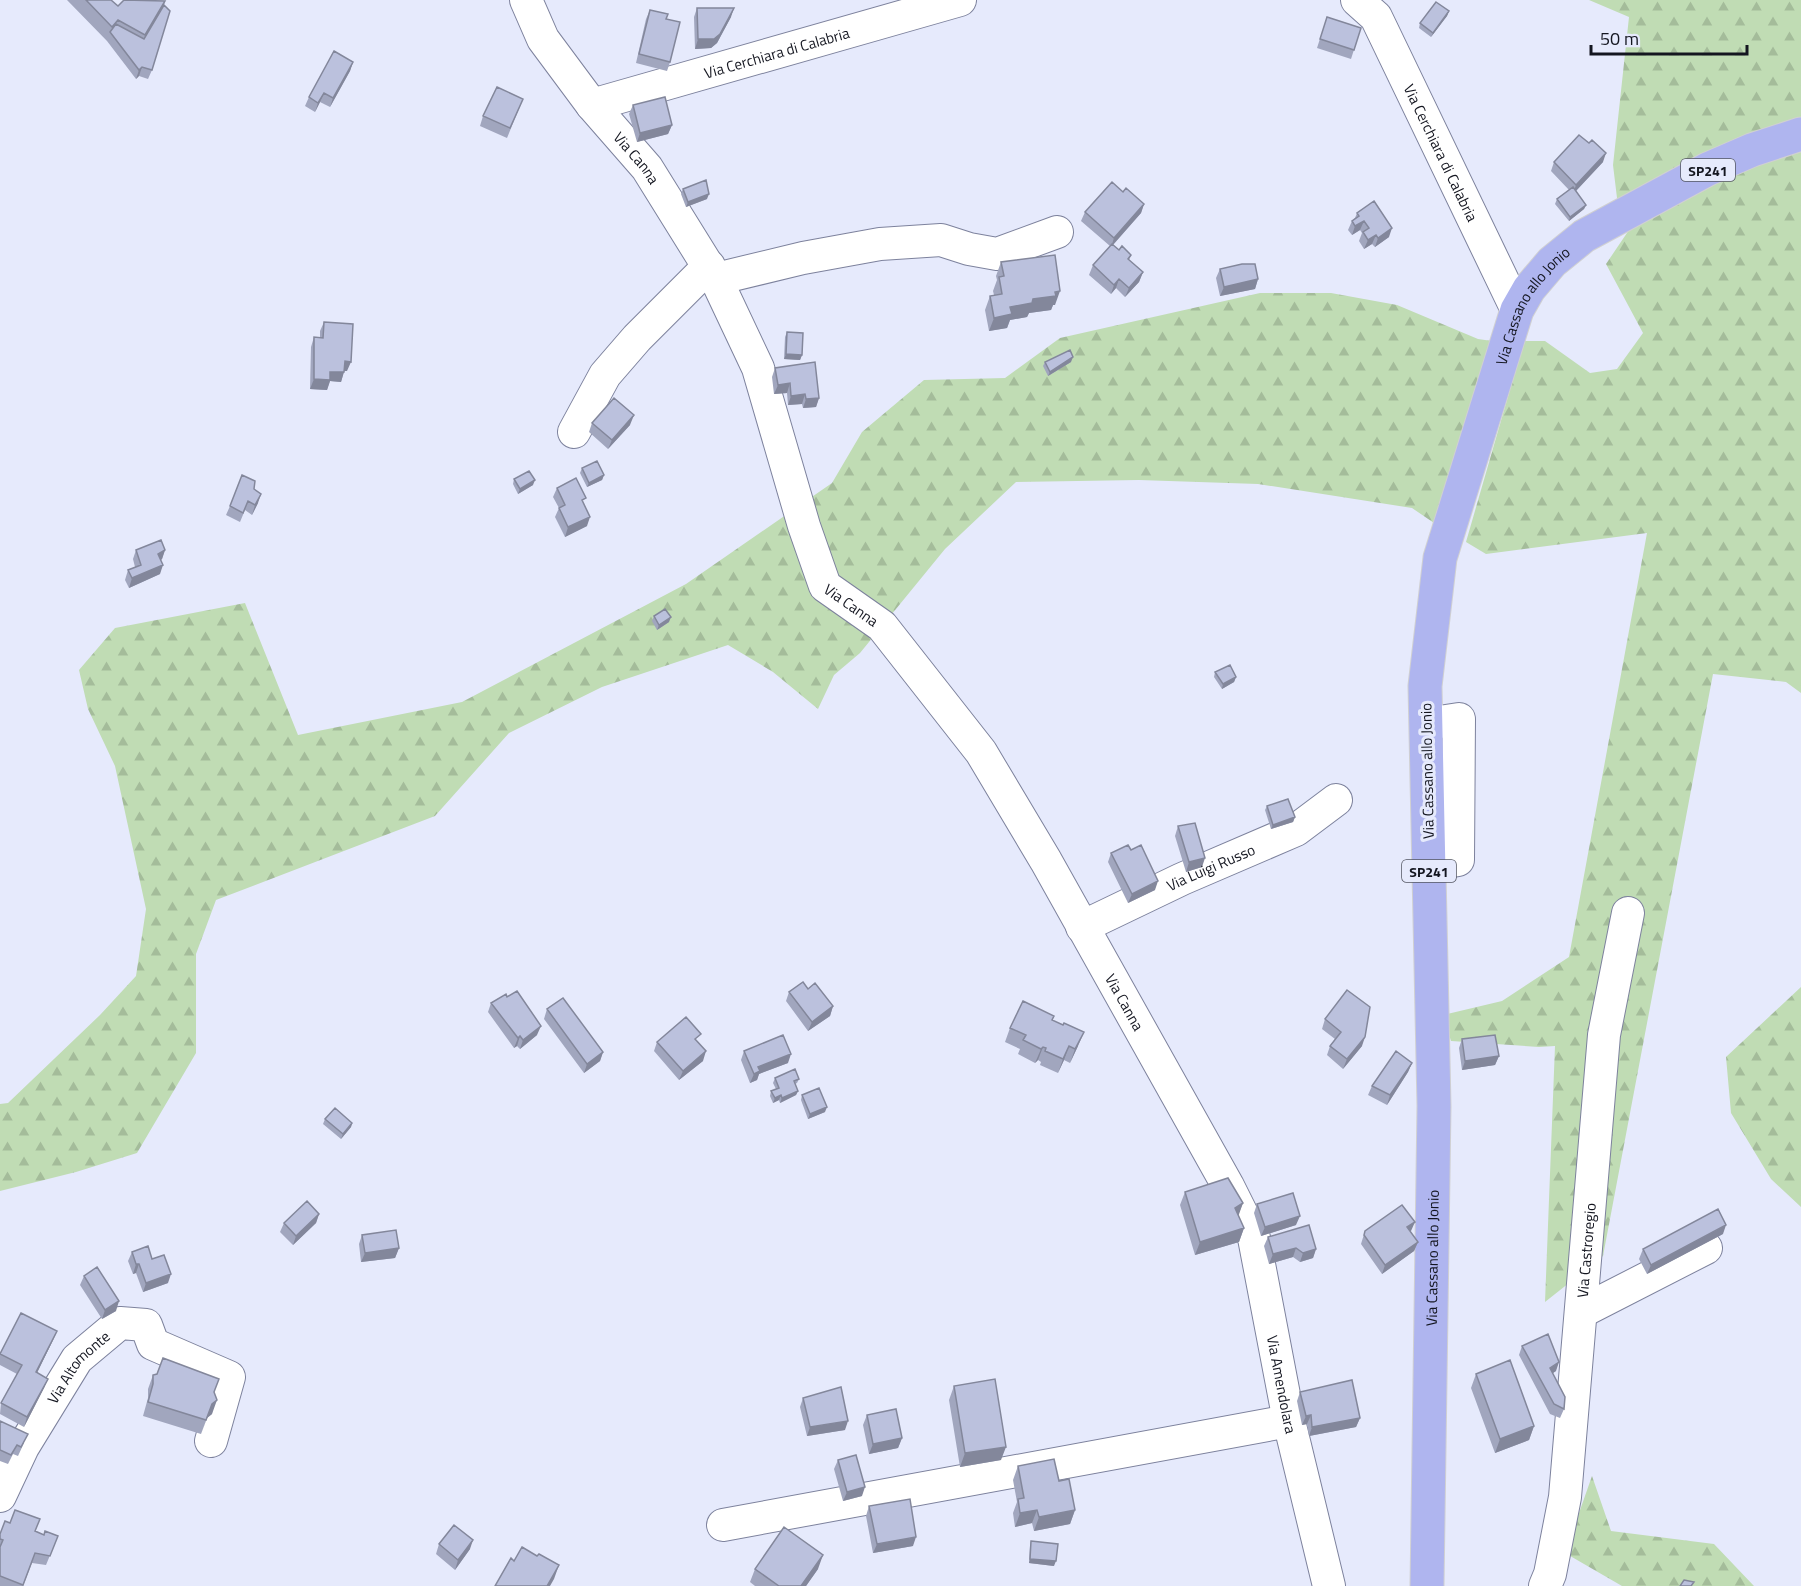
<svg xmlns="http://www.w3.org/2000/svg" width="1801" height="1586" viewBox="0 0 1801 1586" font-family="'Titillium Web',sans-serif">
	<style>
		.forest { fill: url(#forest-firs) }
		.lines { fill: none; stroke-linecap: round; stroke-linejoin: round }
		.minor-casing { stroke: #7d829d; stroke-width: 34 }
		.major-casing { stroke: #d0d0d2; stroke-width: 35 }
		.minor { stroke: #fff; stroke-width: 32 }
		.major { stroke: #afb5ef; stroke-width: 33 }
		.wall { fill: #a1a6be }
		.shaded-wall { fill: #83879b }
		.building { fill: #bbc1dd; stroke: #83879b; stroke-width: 1.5 }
		.labels { text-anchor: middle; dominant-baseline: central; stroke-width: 6; stroke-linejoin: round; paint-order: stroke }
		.shield { fill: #e6eafc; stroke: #535662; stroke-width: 1.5 }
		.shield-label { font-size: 14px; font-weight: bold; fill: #141620 }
		.street-label { font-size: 15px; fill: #141620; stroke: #e6eafc }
	</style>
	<defs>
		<pattern id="forest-firs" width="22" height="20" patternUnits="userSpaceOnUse" patternTransform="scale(1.5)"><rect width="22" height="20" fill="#c0dcb4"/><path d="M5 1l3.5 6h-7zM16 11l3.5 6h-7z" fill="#a4bc9a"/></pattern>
	</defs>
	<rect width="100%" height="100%" fill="#e6eafc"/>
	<path class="forest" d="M1589 0H1801V693L1786 682 1713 674 1603 1256 1545 1302 1555 1046 1539 1047 1451 1041 1443 1015 1502 1001 1569 957 1647 533 1486 554 1466 542 1524 341H1545L1590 373 1617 369 1643 333 1606 264 1629 230 1617 198 1613 165 1629 17Z
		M1260 293H1331L1397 305 1478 339 1492 341 1434 523 1412 508 1258 484 1139 480 1016 482 945 549 860 653 834 675 818 709 773 672 728 645 602 687 509 733 435 816 216 900 196 954V1053L137 1153 76 1172 0 1191V1104L8 1103 100 1015 136 976 146 909 115 766 88 709 79 670 115 628 245 603 298 735 462 702 686 584 832 483 862 432 924 380 1005 378 1060 338Z
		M1801 987V1207L1771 1179 1731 1113 1726 1057Z
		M1592 1476 1611 1531 1714 1544 1754 1586H1622L1565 1553Z"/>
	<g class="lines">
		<defs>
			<g id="minor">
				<path id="s1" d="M526 0 543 39 592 105 647 168 716 279 758 368 804 526 825 586 882 626 981 752 1046 861 1228 1186 1254 1238 1289 1421 1329 1586"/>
				<path id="s2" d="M1357 0 1376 17 1517 310"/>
				<path id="s3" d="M592 105 960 0"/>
				<path d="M716 279 803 258 880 244 941 240 969 249 997 254 1057 232"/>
				<path d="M574 432 605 375 637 338 709 266"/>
				<path d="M1426 724 1459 719 1458 860 1429 865"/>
				<path id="s4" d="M1082 927 1182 879 1296 830 1336 800"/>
				<path d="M1581 1312 1706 1248"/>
				<path id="s5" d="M0 1496 23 1447 77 1359 120 1323 146 1325 153 1344 229 1377 211 1441"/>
				<path d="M723 1525 1289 1421"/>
				<path id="s6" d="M1545 1586 1550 1574 1565 1497 1604 1035 1628 913"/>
			</g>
			<g id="major">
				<path id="s7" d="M1427 1586 1434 1106 1425 686 1440 558 1517 310 1529 289 1552 262 1584 236 1708 169 1752 150 1801 134"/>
			</g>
		</defs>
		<use href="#minor" class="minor-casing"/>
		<use href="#major" class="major-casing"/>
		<use href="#minor" class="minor"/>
		<use href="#major" class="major"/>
	</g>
	<path class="wall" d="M67 0H111L118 6 165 1 152 70 148 79 139 76 136 79 107 41Z
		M697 8 731 17 717 43 711 48 695 49 694 17Z
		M650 10 666 19 670 62 667 71 636 63 646 19Z
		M1449 11 1447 16 1431 37 1419 28 1420 23Z
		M1327 17 1361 28 1351 59 1317 48Z
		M353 62 350 71 330 107 320 102 315 112 305 106 309 97Z
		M523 99 507 138 480 126 483 116Z
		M633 105 672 125 668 134 637 142 629 114Z
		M1554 162H1603L1576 191 1586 205 1584 209 1569 221 1555 204 1557 199 1569 190 1551 171Z
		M683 189 707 199 686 207 681 194Z
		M1123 192 1144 204 1141 213 1113 245 1119 250 1131 255 1129 260 1143 272 1139 282 1125 297 1116 288 1111 294 1089 275 1093 265 1110 246 1081 221 1085 212Z
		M1357 213 1389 237 1375 247 1372 244 1364 249 1359 241 1362 233 1360 230 1352 235 1348 230 1352 221 1355 218Z
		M1001 262 1055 305H1053L1051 310 1029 313 1027 317 1010 320 1007 328 989 331 985 310 990 296 994 295 993 291 997 280 996 276Z
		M1220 269 1258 279 1255 289 1220 296 1216 278Z
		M324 322 347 371H344L341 382 330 381 327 390 310 389 311 347 314 337 320 338V331Z
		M787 332 802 355 800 360 784 359 785 337Z
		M1045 362H1071L1048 376 1043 366Z
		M775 368 819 398 816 407 803 408 802 404 788 405 787 393 774 394 772 377Z
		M592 423 630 425 608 449 589 432Z
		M582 468 604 475 602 480 587 487 580 473Z
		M514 479 533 485 518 494 513 484Z
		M557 488 584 504 587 526 565 537 555 517 559 508 553 497Z
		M254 489 258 503 252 515 245 510 240 522 226 515 230 506Z
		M136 550H165L162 559 161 560 160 574 129 588 125 580 128 570 135 567 133 559Z
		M654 616 669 622 657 630 652 621Z
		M1215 672 1236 677 1234 682 1222 689 1214 677Z
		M1267 806 1295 817 1293 822 1271 829 1265 810Z
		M1178 826 1202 867 1186 872 1175 836Z
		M1111 853 1155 890 1128 903 1108 862Z
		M808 989 833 1006 830 1016 808 1031 786 1001 789 992Z
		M491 1003 537 1035 520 1049 517 1046 514 1048 488 1012Z
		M547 1009 603 1052 600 1061 584 1073 544 1019Z
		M1325 1019 1362 1046 1343 1069 1327 1055 1330 1046 1335 1039 1322 1029Z
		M1052 1020 1078 1046 1070 1063 1064 1060 1058 1073 1040 1065 1041 1062 1038 1060 1035 1063 1018 1054 1020 1049 1005 1042 1010 1028Z
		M1462 1039 1499 1056 1495 1065 1462 1070 1459 1048Z
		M657 1042H698L703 1061 679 1080 654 1051Z
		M744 1051 788 1063 759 1074 757 1080 750 1083 741 1060Z
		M1412 1063 1408 1072 1387 1105 1368 1095 1372 1086Z
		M775 1078 799 1079 797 1083 795 1084 798 1091 796 1095 780 1103 779 1100 773 1103 770 1096 771 1091 776 1089 773 1083Z
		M802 1095 825 1112 808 1119 801 1100Z
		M325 1119 352 1123 351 1127 341 1139 323 1124Z
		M1185 1192 1243 1203 1238 1215 1244 1228 1239 1242 1195 1255 1180 1205Z
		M1257 1204 1296 1225 1261 1236 1254 1213Z
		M319 1214 316 1223 293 1245 280 1232 284 1223Z
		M1365 1231H1411L1410 1232 1418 1242 1414 1251 1382 1274 1361 1244Z
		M1723 1234 1647 1274 1639 1259 1643 1249Z
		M362 1235 399 1248 395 1258 361 1262 359 1244Z
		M1268 1237 1316 1249 1313 1258 1300 1262 1293 1257 1269 1264 1264 1246Z
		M132 1252 152 1259 168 1283 143 1292 136 1273 133 1274 128 1261Z
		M84 1276 116 1311 102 1319 80 1285Z
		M57 1331 53 1340 37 1373 48 1379 44 1388 24 1427 0 1414 1 1403 17 1374 0 1365V1354Z
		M1522 1346 1556 1371 1552 1373 1564 1409 1560 1418 1550 1414 1519 1355Z
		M1476 1374 1534 1426 1529 1440 1495 1453 1471 1388Z
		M153 1375 214 1392 212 1414 207 1418 201 1434 143 1416 148 1398V1389Z
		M954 1386 1001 1460 960 1467 949 1400Z
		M1300 1392 1360 1418 1356 1427 1309 1436 1307 1424 1302 1425 1297 1401Z
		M803 1398 845 1430 807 1436 800 1407Z
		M867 1415 902 1438 898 1448 869 1454 863 1425Z
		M0 1421 24 1443 18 1456 13 1454 8 1464 0 1461Z
		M838 1460 862 1496 843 1501 834 1469Z
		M1018 1466 1059 1481 1075 1510 1070 1524 1034 1531 1032 1523 1015 1527 1013 1513 1017 1502 1013 1480Z
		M869 1506 913 1546 873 1553 866 1516Z
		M35 1531 44 1535 58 1536 46 1565 32 1563 23 1586H0V1534Z
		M1031 1541 1054 1566 1029 1563 1030 1546Z
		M439 1544 470 1549 455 1570 436 1554Z
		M755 1569H818L806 1586H755L750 1582Z"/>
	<path class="shaded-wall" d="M734 8 731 17 717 43 711 48 695 49 698 39Z
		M1449 11 1447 16 1431 37 1433 33Z
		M353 62 350 71 330 107 333 98Z
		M142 67 139 76 136 79 139 70Z
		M324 93 320 102 315 112 318 103Z
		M672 125 668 134 637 142 640 133Z
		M1606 153 1603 162 1573 194 1576 185Z
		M709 194 707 199 686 207 688 202Z
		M1144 204 1141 213 1111 247 1114 238Z
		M1586 205 1584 209 1569 221 1570 217Z
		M1364 221 1360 230 1352 235 1355 226Z
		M1392 228 1389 237 1375 247 1378 238Z
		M1376 235 1372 244 1364 249 1368 240Z
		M1143 272 1139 282 1125 297 1129 288Z
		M1119 279 1116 288 1111 294 1114 285Z
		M1258 279 1255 289 1220 296 1224 287Z
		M1060 291 1055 305H1053L1051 310 1029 313 1027 317 1010 320 1007 328 989 331 994 318 1010 307 1033 299Z
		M786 354 802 355 800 360 784 359Z
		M1073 357 1071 362 1048 376 1050 372Z
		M345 361 351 362 347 371H341Z
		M330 372H344L341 382 330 381 327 390 310 389 314 379Z
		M790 383 787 393 774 394 778 385Z
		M805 394 802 404 788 405 791 396Z
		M819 398 816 407 803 408 806 399Z
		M634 415 630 425 608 449 612 440Z
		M604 475 602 480 587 487 589 483Z
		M535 480 533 485 518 494 520 489Z
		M261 494 258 503 252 515 255 505Z
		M590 517 587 526 565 537 568 527Z
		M165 550 162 559 154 563 158 554Z
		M163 565 160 574 129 588 132 578Z
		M671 617 669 622 657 630 659 625Z
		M1236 677 1234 682 1222 689 1223 684Z
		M1295 817 1293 822 1271 829 1273 825Z
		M1205 858 1202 867 1186 872 1189 862Z
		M1158 881 1155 890 1128 903 1132 894Z
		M833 1006 830 1016 808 1031 812 1022Z
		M541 1026 537 1035 520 1049 523 1040Z
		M1084 1032 1078 1046 1070 1063 1075 1049Z
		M520 1036 517 1046 514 1048 518 1038Z
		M1365 1037 1362 1046 1343 1069 1347 1059Z
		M1069 1046 1064 1060 1058 1073 1063 1059Z
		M1043 1047 1038 1060 1035 1063 1041 1049Z
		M706 1051 703 1061 679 1080 683 1071Z
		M603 1052 600 1061 584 1073 587 1064Z
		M791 1054 788 1063 759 1074 757 1080 750 1083 754 1074 758 1067Z
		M1499 1056 1495 1065 1462 1070 1465 1061Z
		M1412 1063 1408 1072 1387 1105 1390 1095Z
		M798 1091 796 1095 780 1103 782 1098Z
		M781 1095 779 1100 773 1103 775 1098Z
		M827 1107 825 1112 808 1119 810 1114Z
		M352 1123 351 1127 341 1139 343 1134Z
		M1243 1203 1238 1217 1235 1208Z
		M319 1214 316 1223 293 1245 296 1236Z
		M1300 1216 1296 1225 1261 1236 1265 1227Z
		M1415 1222 1411 1231 1404 1237 1407 1227Z
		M1726 1225 1723 1234 1647 1274 1651 1265Z
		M1244 1228 1239 1242 1195 1255 1200 1242Z
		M1418 1242 1414 1251 1382 1274 1385 1265Z
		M399 1248 395 1258 361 1262 365 1253Z
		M1296 1248 1293 1257 1269 1264 1273 1254Z
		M1316 1249 1313 1258 1300 1262 1303 1253Z
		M136 1264H139L136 1273 133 1274Z
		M171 1274 168 1283 143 1292 146 1283Z
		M119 1301 116 1311 102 1319 105 1310Z
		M57 1331 53 1340 33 1381 36 1372Z
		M1559 1362 1556 1371 1546 1378 1550 1368Z
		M48 1379 44 1388 24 1427 27 1417Z
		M217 1400 212 1414 207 1418 201 1434 212 1404Z
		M1311 1415 1307 1424 1302 1425 1306 1416Z
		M1360 1418 1356 1427 1309 1436 1312 1427Z
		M848 1421 845 1430 807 1436 810 1427Z
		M1534 1426 1529 1440 1495 1453 1500 1439Z
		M902 1438 898 1448 869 1454 873 1444Z
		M1006 1447 1001 1460 960 1467 965 1453Z
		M865 1487 862 1496 843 1501 847 1492Z
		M1037 1510 1032 1523 1015 1527 1020 1513Z
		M1075 1510 1070 1524 1034 1531 1039 1517Z
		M916 1537 913 1546 873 1553 877 1544Z
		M473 1540 470 1549 455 1570 458 1560Z
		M823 1555 818 1569 806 1586H801Z
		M1030 1559 1056 1561 1054 1566 1029 1563Z
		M559 1565 554 1579 550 1586H547Z"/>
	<path class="building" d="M86 0H111L118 6 124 0 165 1 145 35 118 20 112 27Z
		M1436 2 1449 11 1433 33 1420 23Z
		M164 5 170 11 152 70 142 67 139 70 110 32 116 24 144 39Z
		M697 8H734L720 34 714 39H698Z
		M650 10 668 14 666 19 680 22 670 62 639 54Z
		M1327 17 1361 28 1354 50 1320 39Z
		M334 51 353 62 333 98 324 93 318 103 309 97Z
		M497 87 523 99 510 128 483 116Z
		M665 97 672 125 640 133 633 105Z
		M1579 135 1589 143 1592 140 1606 153 1576 185 1554 162Z
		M706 180 709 194 688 202 683 189Z
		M1112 182 1123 192 1126 188 1144 204 1114 238 1085 212Z
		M1573 187 1586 205 1570 217 1557 199Z
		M1374 201 1392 228 1378 238 1376 235 1368 240 1363 232 1369 228 1364 221 1355 226 1352 221 1359 216 1357 213Z
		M1112 244 1119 250 1122 246 1131 255 1128 259 1143 272 1129 288 1119 279 1114 285 1093 265Z
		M1055 255 1060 291 1055 292 1056 296 1033 299 1032 303 1010 307 1012 314 994 318 990 296 1002 294 999 277 1004 276 1001 262Z
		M1242 264H1255L1258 279 1224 287 1220 269Z
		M324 322 353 324 351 362 345 361 344 372H330V380L314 379V337L323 338Z
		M787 332 803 333 802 355 786 354Z
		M1070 350 1073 357 1050 372 1045 362Z
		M815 362 819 398 806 399 805 394 791 396 790 383 778 385 775 368Z
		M614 398 634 415 612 440 592 423Z
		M597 461 604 475 589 483 582 468Z
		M529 471 535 480 520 489 514 479Z
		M242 475 255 481 254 489 261 494 255 505 248 501 243 513 230 506Z
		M576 478 586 498 582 500 590 517 568 527 559 508 565 505 557 488Z
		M161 540 165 550 158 554 163 565 132 578 128 570 141 565 136 550Z
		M665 609 671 617 659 625 654 616Z
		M1230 665 1236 677 1223 684 1215 672Z
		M1288 799 1295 817 1273 825 1267 806Z
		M1195 823 1205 858 1189 862 1178 826Z
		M1128 845 1131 850 1141 845 1158 881 1132 894 1111 853Z
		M803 982 808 989 815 983 833 1006 812 1022 789 992Z
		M1347 990 1370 1007 1365 1037 1347 1059 1330 1046 1341 1032 1325 1019Z
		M517 991 541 1026 523 1040 520 1036 518 1038 491 1003 506 994 507 997Z
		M563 998 603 1052 587 1064 547 1009Z
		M1023 1001 1054 1016 1052 1020 1063 1025 1064 1023 1084 1032 1075 1049 1069 1046 1063 1059 1045 1051 1046 1048 1043 1047 1041 1049 1023 1040 1026 1035 1010 1028Z
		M686 1017 701 1034 695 1039 706 1051 683 1071 657 1042Z
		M783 1035 791 1054 758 1067 760 1071 754 1074 744 1051Z
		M1495 1035 1499 1056 1465 1061 1462 1039Z
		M1396 1051 1412 1063 1390 1095 1372 1086Z
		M795 1069 799 1079 794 1081 798 1091 782 1098 781 1095 775 1098 771 1091 779 1088 775 1078Z
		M819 1088 827 1107 810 1114 802 1095Z
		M335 1108 352 1123 343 1134 325 1119Z
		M1228 1178 1243 1203 1235 1208 1244 1228 1200 1242 1185 1192Z
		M1293 1193 1300 1216 1265 1227 1257 1204Z
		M307 1201 319 1214 296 1236 284 1223Z
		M1402 1205 1415 1222 1407 1227 1418 1242 1385 1265 1364 1235 1365 1231Z
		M1718 1209 1726 1225 1651 1265 1643 1249Z
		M1309 1225 1316 1249 1303 1253 1296 1248 1273 1254 1268 1237Z
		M396 1230 399 1248 365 1253 362 1235Z
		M148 1246 152 1259 164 1255 171 1274 146 1283 139 1264H136L132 1252Z
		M97 1267 119 1301 105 1310 84 1276Z
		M21 1313 57 1331 36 1372 48 1379 27 1417 1 1403 22 1365 0 1354Z
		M1548 1334 1559 1362 1550 1368 1565 1397 1564 1409 1554 1404 1522 1346Z
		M163 1358 219 1379 214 1392 217 1400 212 1404 206 1420 148 1402 153 1384V1375L157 1374Z
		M1510 1360 1534 1426 1500 1439 1476 1374Z
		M995 1379 1006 1447 965 1453 954 1386Z
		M1352 1380 1360 1418 1312 1427 1311 1415 1306 1416 1300 1392Z
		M841 1387 848 1421 810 1427 803 1398Z
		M896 1409 902 1438 873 1444 867 1415Z
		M0 1421 28 1434 21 1447 17 1445 11 1455 0 1450Z
		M856 1455 865 1487 847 1492 838 1460Z
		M1054 1459 1059 1481 1069 1479 1075 1510 1039 1517 1037 1510 1020 1513 1018 1499 1024 1498 1018 1466Z
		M910 1499 916 1537 877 1544 869 1506Z
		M15 1510 40 1519 35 1531 44 1535 45 1531 58 1536 50 1556 35 1553 23 1585 0 1576V1547L3 1540 0 1539V1534L5 1521 10 1523Z
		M454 1525 473 1540 458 1560 439 1544Z
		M784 1527 823 1555 801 1586H779L755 1569Z
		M1031 1541 1058 1544 1056 1561 1030 1559Z
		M522 1547 537 1556 539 1554 559 1565 547 1586H495L511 1558 514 1561Z
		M1684 1580 1694 1582 1691 1586H1680Z"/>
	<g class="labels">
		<g class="shield">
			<rect x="1681" y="159" width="54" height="22" rx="4.5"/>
			<rect x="1402" y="860" width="54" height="22" rx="4.5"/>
		</g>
		<g class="shield-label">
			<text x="1708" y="170">SP241</text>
			<text x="1429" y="871">SP241</text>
		</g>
		<g class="street-label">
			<text stroke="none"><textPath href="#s3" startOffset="192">Via Cerchiara di Calabria</textPath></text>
			<text stroke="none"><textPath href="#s2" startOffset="176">Via Cerchiara di Calabria</textPath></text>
			<text stroke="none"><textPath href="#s1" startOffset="194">Via Canna</textPath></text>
			<text stroke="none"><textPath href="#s7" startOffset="1300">Via Cassano allo Jonio</textPath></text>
			<text stroke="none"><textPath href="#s1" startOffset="698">Via Canna</textPath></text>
			<text transform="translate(1427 771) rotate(-91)">Via Cassano allo Jonio</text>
			<text stroke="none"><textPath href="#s4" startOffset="142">Via Luigi Russo</textPath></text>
			<text stroke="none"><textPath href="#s1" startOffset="1184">Via Canna</textPath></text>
			<text stroke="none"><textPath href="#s6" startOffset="339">Via Castroregio</textPath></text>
			<text stroke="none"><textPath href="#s7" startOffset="328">Via Cassano allo Jonio</textPath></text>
			<text stroke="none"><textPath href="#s5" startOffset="152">Via Altomonte</textPath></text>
			<text stroke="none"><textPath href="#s1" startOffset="1602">Via Amendolara</textPath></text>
		</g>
	</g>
	<path d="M1591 45v9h156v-9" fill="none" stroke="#141620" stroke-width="3"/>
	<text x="1600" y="45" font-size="18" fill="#141620" stroke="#e6eafc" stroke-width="4.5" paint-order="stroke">50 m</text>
</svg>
